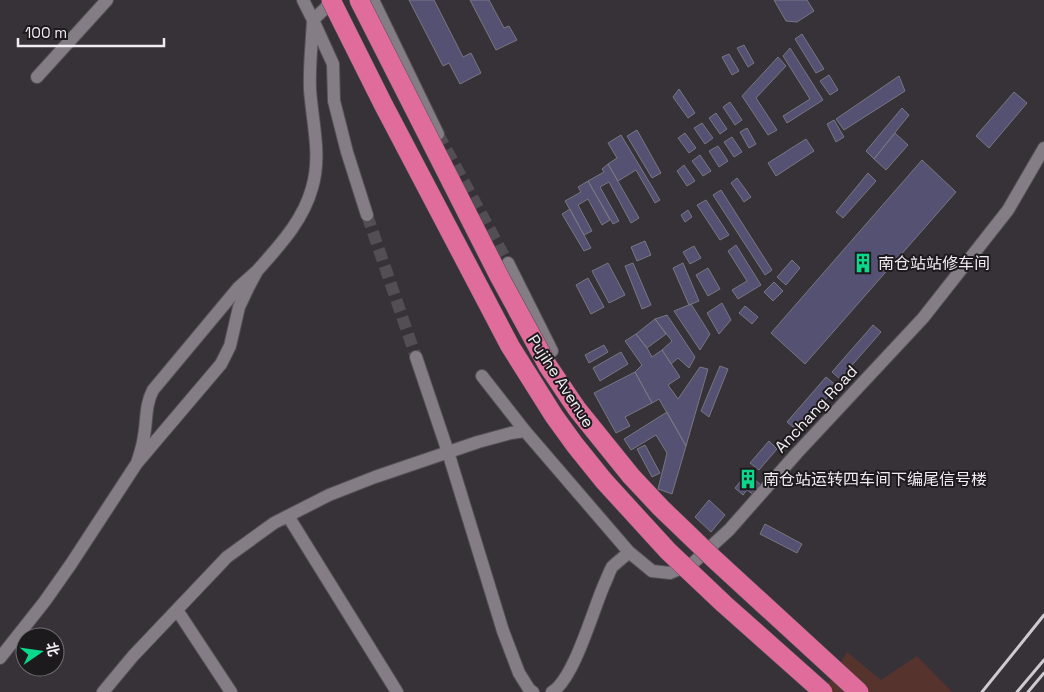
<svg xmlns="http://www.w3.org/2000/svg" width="1044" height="692" viewBox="0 0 1044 692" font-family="'Space Grotesk','Noto Sans SC',sans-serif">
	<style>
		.green { fill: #57332e }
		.building { fill: #555173; stroke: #787781 }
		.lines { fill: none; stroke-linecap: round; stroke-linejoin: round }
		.minor-tunnel { stroke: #534d54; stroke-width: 12; stroke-dasharray: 12 6; stroke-linecap: butt }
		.minor-casing { stroke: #555056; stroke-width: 14 }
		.minor { stroke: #847d85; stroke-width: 12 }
		.rail { stroke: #cecacf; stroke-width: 3 }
		.highway-bridge-casing { stroke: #555056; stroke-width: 20; stroke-linecap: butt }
		.highway-bridge { stroke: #df6c9b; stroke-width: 19 }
		.labels { text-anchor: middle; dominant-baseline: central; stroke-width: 4; stroke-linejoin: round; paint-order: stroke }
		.poi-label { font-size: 16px; fill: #f0ecf1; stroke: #1d1a1d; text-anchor: start }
		.street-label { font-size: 16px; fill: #f0ecf1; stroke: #1d1a1d }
	</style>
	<rect width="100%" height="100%" fill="#373138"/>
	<path class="green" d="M847 652 881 680 917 656 952 692H823Z"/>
	<path class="building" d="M409 0H434L463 57 471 53 481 73 460 84 449 63 443 66Z
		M470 0H489L504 28 509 26 517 40 496 50Z
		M774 0H807L814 11 797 22 786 21Z
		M802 34 824 69 816 73 795 39Z
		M744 45 754 63 748 67 737 48Z
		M790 48 823 100 787 123 783 116 810 99 783 56Z
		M729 54 739 71 732 75 722 57Z
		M778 57 786 66 756 98 777 130 768 135 742 96Z
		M829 75 838 90 830 95 820 81Z
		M899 76 905 91 844 130 836 119Z
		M679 89 695 113 688 118 673 97Z
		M1014 92 1027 103 989 148 976 136Z
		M730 102 742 120 735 125 723 107Z
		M902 108 909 115 874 159 866 151Z
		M716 113 727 129 720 134 709 118Z
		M834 120 844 137 836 142 827 124Z
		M702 123 713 138 705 144 694 128Z
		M747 128 756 144 749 148 740 132Z
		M637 130 661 173 652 178 627 136Z
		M685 133 696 148 689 153 678 138Z
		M895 133 908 145 886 170 874 159Z
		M621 135 660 200 655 203 636 170 618 181 608 164 617 158 608 143Z
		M732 137 742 152 734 157 724 142Z
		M806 139 814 151 776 176 768 163Z
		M718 146 728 161 719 167 709 151Z
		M700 155 711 171 703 176 692 161Z
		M922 160 956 192 805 364 771 333Z
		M608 164 639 218 631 223 609 182 600 187 619 221 613 224 588 181 604 172 602 169Z
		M684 165 695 181 687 186 677 171Z
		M868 173 876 181 843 218 836 212Z
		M737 178 751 197 744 202 731 183Z
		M588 181 610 220 602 225 588 199 578 205 592 231 584 235 565 201 581 192 578 187Z
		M721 190 772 270 765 275 713 195Z
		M706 200 729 235 720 240 697 205Z
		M570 209 591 248 584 251 562 214Z
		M688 210 692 217 685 222 681 215Z
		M645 241 651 255 637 261 631 247Z
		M736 245 761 285 738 299 732 290 747 281 728 251Z
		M694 246 701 258 690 264 683 252Z
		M792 260 800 268 786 285 777 277Z
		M608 263 625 295 609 303 592 271Z
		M633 263 651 305 642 309 625 266Z
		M683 263 699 301 689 305 673 268Z
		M708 268 720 289 708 296 696 275Z
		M588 278 604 307 591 314 576 285Z
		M774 282 783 291 773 301 764 292Z
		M722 303 731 320 719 334 707 313Z
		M691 304 710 334 700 350 674 311Z
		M745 306 758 317 752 324 739 313Z
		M667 315 695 357 689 368 678 358 671 364 662 350 672 341 655 319Z
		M655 319 666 334 647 348 636 334Z
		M873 325 881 332 840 379 832 372Z
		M636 334 647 348 652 357 662 350 680 377 668 385 678 399 700 367 708 369 686 446 659 399 652 403 635 372 642 365 625 341Z
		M604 345 608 352 589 363 585 355Z
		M621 352 628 364 600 381 593 368Z
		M720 366 728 369 709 417 701 411Z
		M635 372 652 403 625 417 630 426 616 433 594 393Z
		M826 377 837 386 798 431 787 422Z
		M667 412 686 446 672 494 658 489 667 453 656 435 631 450 624 439Z
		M769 441 777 449 759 470 750 463Z
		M645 445 660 473 652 477 637 449Z
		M747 473 761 485 754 495 747 490 743 495 735 488Z
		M709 500 725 515 711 532 695 517Z
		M765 524 802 544 797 553 760 534Z"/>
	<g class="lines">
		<path class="minor-tunnel" d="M438 134 508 263
			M367 215 416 357"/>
		<defs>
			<path id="minor" d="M303 0 313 20 333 64 334 101 347 152 367 215
				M373 0 438 134
				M313 20 334 0
				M37 77 107 0
				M508 263 552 351
				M257 271C279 246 303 221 312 188 322 155 312 122 310 89 309 66 312 43 313 20
				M416 357 448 452 503 631 519 673 529 689 533 692
				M482 376 525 431 629 552 652 571 670 573 693 563 729 530 797 453 923 318 1008 210 1044 148
				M288 516 397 692
				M177 610 231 692
				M0 658 45 601 71 564 137 463 221 364 230 346 239 307 248 288 257 271 238 288 153 390C145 405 147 420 144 436 143 445 140 454 137 463
				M103 692 133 656 227 557 274 523 329 495 375 477 478 442 511 433 525 431
				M552 692C574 679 593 610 604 585 607 579 609 572 612 567 617 562 624 557 629 552"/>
		</defs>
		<use href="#minor" class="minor-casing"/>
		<use href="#minor" class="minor"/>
		<path class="rail" d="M982 692 1044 615
			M1017 692 1044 660
			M1028 692 1044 673"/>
		<defs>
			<path id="highway-bridge" d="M331 0 383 104 510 346 554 416 575 445 604 481 668 551 724 604 823 692
				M359 0 499 276 548 366 577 409 631 476 661 508 713 558 859 692"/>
		</defs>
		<use href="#highway-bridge" class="highway-bridge-casing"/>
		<use href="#highway-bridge" class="highway-bridge"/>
	</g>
	<defs>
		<symbol id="building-bare" viewBox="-9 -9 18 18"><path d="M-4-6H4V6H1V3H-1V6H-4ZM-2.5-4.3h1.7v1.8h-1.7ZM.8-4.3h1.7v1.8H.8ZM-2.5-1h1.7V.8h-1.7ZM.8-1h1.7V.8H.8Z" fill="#0ad98b" stroke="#1d1a1d" stroke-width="2.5" paint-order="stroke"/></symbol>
	</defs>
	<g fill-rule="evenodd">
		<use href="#building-bare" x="849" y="249" width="28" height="28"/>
		<use href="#building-bare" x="734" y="465" width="28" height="28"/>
	</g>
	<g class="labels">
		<g class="poi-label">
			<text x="878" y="263">南仓站站修车间</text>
			<text x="763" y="479">南仓站运转四车间下编尾信号楼</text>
		</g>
		<g class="street-label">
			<text transform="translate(561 381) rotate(57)">Pujihe Avenue</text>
			<text transform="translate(816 409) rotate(-47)">Anchang Road</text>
		</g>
	</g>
	<g transform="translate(40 652) rotate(77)"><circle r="24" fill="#1d1a1d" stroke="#716e72"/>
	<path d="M0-4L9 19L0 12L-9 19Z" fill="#0ad98b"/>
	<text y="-8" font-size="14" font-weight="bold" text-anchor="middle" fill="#f0ecf1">北</text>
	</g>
	<path d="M18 38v8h146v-8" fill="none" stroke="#f0ecf1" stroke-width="2.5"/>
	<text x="25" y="38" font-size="15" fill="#f0ecf1" stroke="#1d1a1d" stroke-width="4" paint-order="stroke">100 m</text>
</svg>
